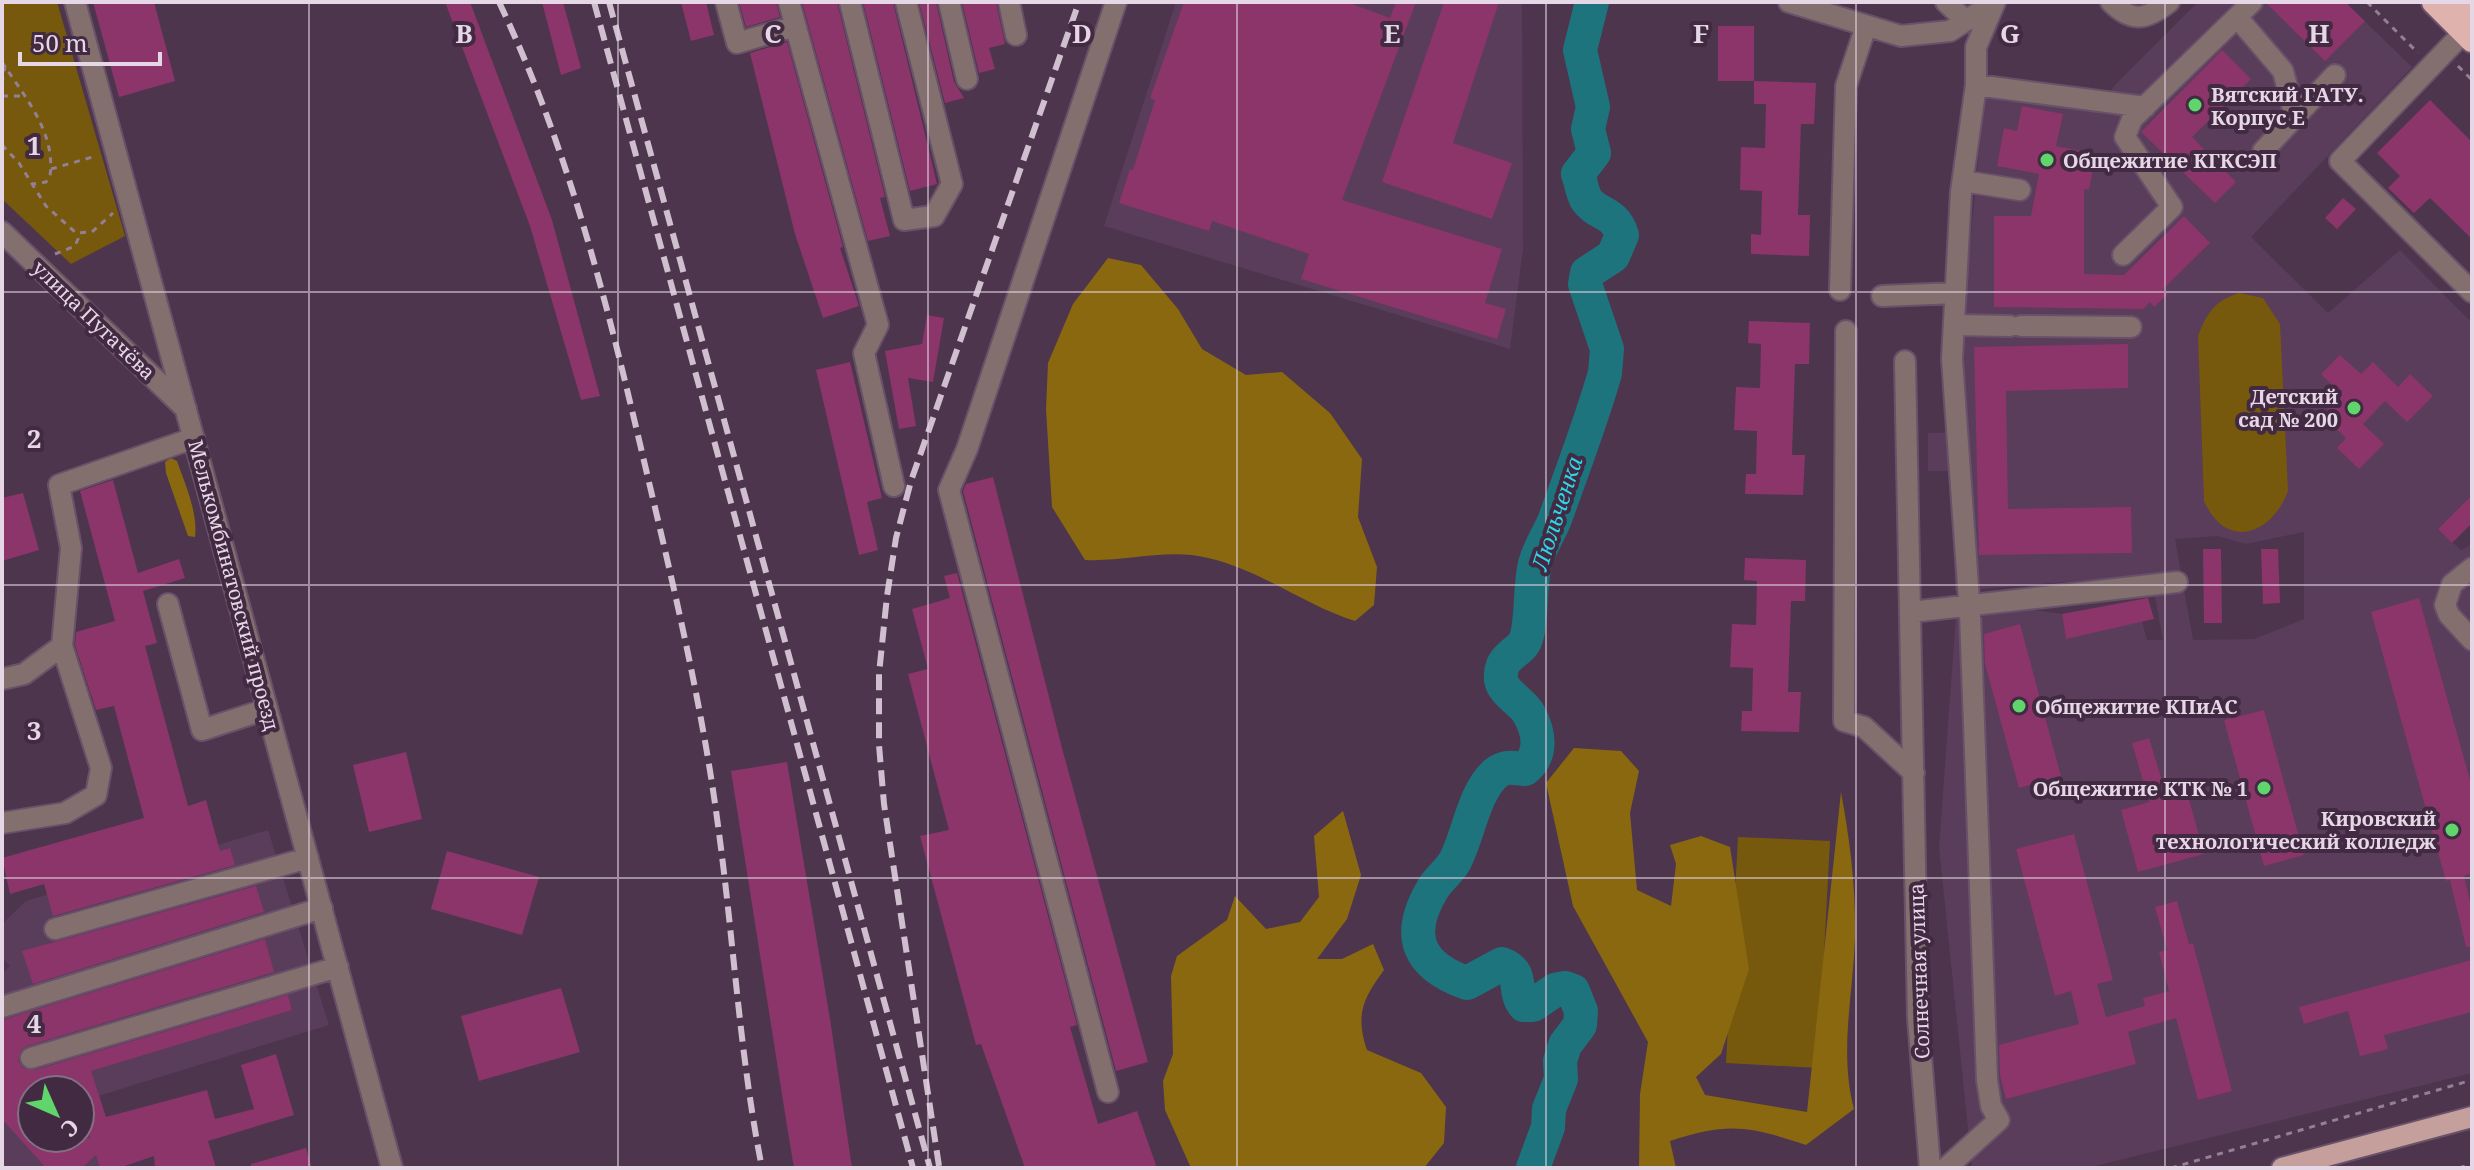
<svg xmlns="http://www.w3.org/2000/svg" width="2474" height="1170" viewBox="0 0 2474 1170" font-family="'Noto Serif',serif">
	<style>
		.built { fill: #5a3c5b; fill-rule: evenodd }
		.green { fill: #76590c }
		.forest { fill: #8a680f }
		.lines { fill: none; stroke-linecap: round; stroke-linejoin: round }
		.river { stroke: #1d747d; stroke-width: 34 }
		.building { fill: #8b356a; fill-rule: evenodd }
		.minor-casing { stroke: #695269; stroke-width: 24 }
		.major-casing { stroke: #695269; stroke-width: 24 }
		.highway-casing { stroke: #695269; stroke-width: 28 }
		.path { stroke: #948094; stroke-width: 3; stroke-dasharray: 6 6; stroke-linecap: butt }
		.minor { stroke: #83706e; stroke-width: 20 }
		.major { stroke: #c59f9b; stroke-width: 20 }
		.highway { stroke: #e0b2ad; stroke-width: 24 }
		.rail { stroke: #cfbfcf; stroke-width: 6; stroke-dasharray: 16 8; stroke-linecap: butt }
		.grid { fill: none; stroke: #e6d7e6; stroke-width: 2; stroke-opacity: 0.55 }
		.poi-dot { fill: #5fd56b; stroke: #422a43; stroke-width: 3 }
		.labels { text-anchor: middle; dominant-baseline: central; stroke-width: 8; stroke-linejoin: round; paint-order: stroke }
		.poi-label { font-size: 20px; font-weight: bold; fill: #e6d7e6; stroke: #422a43; text-anchor: start }
		.street-label { font-size: 20px; fill: #e6d7e6; stroke: #422a43 }
		.water-label { font-size: 22px; font-style: italic; fill: #2dd6e6; stroke: #422a43 }
		.grid-label { font-size: 26px; text-anchor: middle; font-weight: bold; fill: #e6d7e6; stroke: #422a43; stroke-width: 8; stroke-linejoin: round; paint-order: stroke }
	</style>
	<rect width="100%" height="100%" fill="#4d354e"/>
	<path class="built" d="M1176 2H1522L1523 249 1510 349 1104 226Z
		M2198 2H2345L2412 67 2251 237 2328 313 2400 250 2472 323V495L2438 529 2461 550 2472 544V1073L2087 1168H1972L1939 847 1956 616 2027 609 2062 614 2066 638 2142 621 2147 640H2163L2151 575 1955 591 1952 471H1928V433L1966 432 1962 326 1985 92 2102 110 2114 86ZM2304 532V619L2254 639 2193 640 2175 539 2217 536 2246 544Z
		M268 830 329 1025 98 1096 117 1168H2V974L10 966 2 958V924L26 901ZM32 1090H80V1138H32Z"/>
	<path class="green" d="M2 2H57L125 236 71 264 2 199Z
		M2239 293 2263 298 2280 324 2288 491C2272 535 2226 551 2204 501L2198 336C2207 313 2214 301 2239 293Z
		M1738 837 1830 841 1818 1068 1726 1063Z"/>
	<path class="forest" d="M1108 258 1141 265 1178 309 1202 349 1246 375 1282 372 1330 413 1362 459 1358 517 1377 567 1374 605 1355 621C1304 605 1261 570 1208 558 1168 548 1125 562 1085 560L1052 507 1046 409 1048 363 1073 304Z
		M171 458 177 461C185 484 198 512 195 537L188 536 166 473 165 462Z
		M1574 748 1621 751 1639 771 1630 813 1637 890 1671 906 1676 864 1670 845 1701 836 1730 847 1749 969 1721 1054 1696 1077 1705 1095 1807 1112 1841 792C1850 841 1856 888 1855 938 1853 995 1839 1053 1854 1109L1806 1145C1749 1126 1728 1122 1670 1141L1676 1168H1639L1640 1094 1648 1042 1573 906 1546 783Z
		M1343 811 1361 875 1347 919 1317 959H1342L1373 944 1384 970C1363 999 1355 1014 1367 1050L1421 1073 1446 1107 1444 1143 1424 1168H1191L1165 1110 1163 1081 1173 1054 1171 976 1177 956 1227 920 1235 896 1266 929 1300 922 1319 897 1314 836Z"/>
	<g class="lines">
		<path class="river" d="M1533 1168 1548 1127 1549 1109 1561 1079 1560 1061 1565 1045 1580 1025 1581 1011 1573 991 1565 988 1555 990 1533 1005H1524C1512 990 1525 973 1502 964L1467 983C1418 966 1405 936 1432 890 1438 879 1449 872 1455 861 1468 837 1474 791 1496 773 1506 765 1514 768 1525 769 1542 755 1540 734 1529 714 1519 696 1493 692 1503 665 1508 654 1518 652 1524 643 1533 627 1529 586 1535 564 1539 548 1549 534 1555 519 1572 471 1591 422 1605 373L1607 349 1585 284 1587 273 1613 256 1622 235C1614 210 1597 216 1586 199 1582 192 1581 182 1578 174L1594 153 1588 129 1593 107 1580 50 1592 2"/>
	</g>
	<path class="building" d="M93 2H154L175 81 119 97Z
		M445 2H470L552 220 600 396 581 400 530 226Z
		M542 2H563L581 68 561 75Z
		M681 2H706L714 35 691 41Z
		M739 2H776L780 17 746 27Z
		M802 2H837L885 197 880 198 890 236 868 241Z
		M863 2H893L937 184 910 191Z
		M919 2H936L954 82 964 98 945 103Z
		M962 2H996L1005 44 989 48 995 69 979 73Z
		M1184 2H1347L1390 18 1396 2H1416L1342 200 1502 249 1485 303 1506 309 1497 339 1301 279 1309 254 1212 221 1209 231 1119 203 1130 169 1133 170 1155 100 1150 98Z
		M1444 2H1499L1453 143 1512 163 1492 219 1382 182Z
		M2265 2H2345L2365 21 2325 61Z
		M1718 26H1754V81H1718Z
		M787 42 843 247 840 248 859 306 823 318 795 234 750 53Z
		M2222 50 2251 79 2192 137 2236 182 2215 203 2141 132Z
		M1754 81 1816 83 1814 124H1801L1798 215H1810L1809 256 1751 254V234L1761 235 1762 191 1740 190 1741 147 1765 148 1766 104H1754Z
		M2430 100 2472 142V239L2430 198 2414 213 2388 188 2400 176 2377 153Z
		M2022 106 2063 114 2056 146 2096 154 2089 190 2084 189V274L2124 275 2184 216 2210 243 2163 289 2168 294 2154 307 2150 302 2143 309 1994 307V216H2031L2039 174 1997 166 2004 128 2017 131Z
		M2343 198 2356 209 2337 229 2325 218Z
		M927 315 944 318 933 382 908 378 916 426 899 429 885 351 922 344Z
		M1749 321 1810 323 1809 364H1795L1792 455H1805L1803 495 1745 494 1746 474H1756L1757 431 1734 430 1736 387 1760 388 1761 344 1748 343Z
		M2128 344V388L2006 391 2008 509 2131 507 2132 553 1979 555 1974 347Z
		M2340 355 2361 374 2373 362 2398 387 2410 374 2433 396 2407 422 2385 401 2363 424 2384 444 2359 469 2337 448 2346 438 2322 415 2342 395 2321 374Z
		M850 362 882 498 867 502 878 550 859 555 816 370Z
		M993 477 1062 748 1148 1062 1116 1071 963 491 966 484Z
		M113 480 138 573 179 559 185 578 143 591 157 643 145 646 188 806 206 800 220 851 230 848 235 865 53 916 44 884 10 894 2 858 144 818 114 706 96 710 75 645 76 632 115 621 80 491Z
		M23 493 39 550 2 561V498Z
		M2472 495V523L2452 543 2438 529Z
		M2203 549H2221L2222 623H2204Z
		M2261 549H2278L2280 603 2263 604Z
		M1745 558 1806 560 1805 601H1791L1788 692H1801L1799 732 1741 731 1742 711H1752L1753 668 1730 667 1732 624 1756 625 1757 581 1744 580Z
		M957 573 1077 1025 1070 1027 1098 1124 1137 1111 1157 1168H1025L981 1044 976 1045 920 836 949 830 908 674 928 669 912 609 950 598 944 576Z
		M2148 598 2154 619 2066 639 2062 614Z
		M2419 598 2472 787V873L2464 876 2472 911V947H2466L2450 880 2446 881 2371 612Z
		M2020 624 2061 776 2019 788 1985 664 1984 634Z
		M2264 710 2304 855 2264 866 2224 720Z
		M2149 738 2167 797 2187 792 2204 854 2138 872 2121 810 2149 802 2132 743Z
		M406 752 422 819 369 832 353 765Z
		M787 762 830 1019 852 1168H794L787 1126 731 771Z
		M2074 834 2113 980 2097 984 2106 1017 2145 1006 2143 998 2169 991 2159 952 2167 950 2155 907 2177 901 2189 944 2193 943 2232 1091 2198 1100 2176 1018 2128 1032 2136 1064 2006 1099 2000 1075 1999 1045 2079 1024 2071 991 2055 996 2016 849Z
		M447 851 539 877 522 935 431 909Z
		M256 886 264 912 33 984 22 951Z
		M265 939 274 972 27 1046 21 1050 18 1061 23 1068 35 1070 288 995 292 1010 91 1071 106 1117 207 1090 215 1119 254 1109 241 1065 276 1054 294 1115 208 1141 216 1168H155L154 1156 119 1168H100L96 1155 82 1168H46L2 1119V1020ZM32 1090H80V1105L90 1138H32Z
		M2472 960V1012L2384 1035 2388 1049 2360 1056 2348 1011 2304 1024 2299 1007Z
		M561 988 580 1052 479 1081 461 1016Z
		M306 1148 312 1168H251V1164Z"/>
	<g class="lines">
		<defs>
			<path id="minor" d="M75 2 392 1168
				M726 2 737 43 795 26
				M789 2 878 325 864 353 894 486
				M850 2 904 220 934 216 952 184 906 2
				M949 2 967 79
				M1009 2 1016 35
				M1789 2 1901 36 1950 31 1995 2
				M1946 2 1966 21
				M2111 2C2132 23 2146 20 2169 2
				M2252 2 2237 17 2283 71 2295 117 2263 151
				M2464 32 2340 161 2472 292
				M1976 85 2145 107
				M2295 117 2335 75
				M1963 181 2020 190
				M2 232 186 409
				M2123 255 2172 207 2125 137 2132 119 2237 17
				M1840 290 1846 86 1866 26
				M1882 296 1956 293
				M1954 325 2010 326
				M2021 326 2131 327
				M1846 331 1844 721 1864 727 1914 773
				M1905 361 1918 1018 1930 1168
				M2472 568 2452 584 2445 605 2449 615 2472 640
				M168 604 202 730 267 709
				M1911 612 2177 582
				M2 679 24 674 62 646 71 548 59 485 194 438
				M2 823 65 813 96 795 101 768 62 646
				M55 929 308 858
				M2 1007 322 908
				M31 1058 338 967
				M1108 1092 949 490 967 449 1116 2
				M1946 1168 1999 1120 1991 1106 1987 1080 1970 614 1952 359 1961 192 1976 85V47L1995 2"/>
			<path id="major" d="M2282 1168 2472 1117"/>
			<path id="highway" d="M2434 2 2472 40
				M2464 2 2472 10"/>
		</defs>
		<use href="#minor" class="minor-casing"/>
		<use href="#major" class="major-casing"/>
		<use href="#highway" class="highway-casing"/>
		<path class="path" d="M2367 2 2418 53
			M2 62C24 96 56 132 50 176L46 182 33 184
			M2458 66 2472 80
			M2 83 5 66
			M2 96H26
			M2 145 19 163 46 206 76 233 92 232 113 213
			M51 169 96 156
			M55 254 75 246 78 239 76 233
			M2171 1168 2472 1080
			M2459 1168 2472 1164"/>
		<use href="#minor" class="minor"/>
		<use href="#major" class="major"/>
		<use href="#highway" class="highway"/>
		<path class="rail" d="M499 2C569 149 607 303 644 461 673 584 703 707 719 833 734 944 740 1058 762 1168
			M594 2 913 1168
			M609 2 930 1168
			M939 1166 884 804 879 745V674L887 596 896 538 911 481 1079 2"/>
	</g>
	<path class="grid" d="M309 2V1168M618 2V1168M928 2V1168M1237 2V1168M1546 2V1168M1856 2V1168M2165 2V1168M2 292H2472M2 585H2472M2 878H2472"/>
	<g class="poi-dot">
		<circle cx="2195" cy="105" r="8"/>
		<circle cx="2047" cy="160" r="8"/>
		<circle cx="2354" cy="408" r="8"/>
		<circle cx="2019" cy="706" r="8"/>
		<circle cx="2264" cy="788" r="8"/>
		<circle cx="2452" cy="830" r="8"/>
	</g>
	<g class="labels">
		<g class="poi-label">
			<text x="2211" y="94">Вятский ГАТУ.<tspan x="2211" dy="23">Корпус Е</tspan></text>
			<text x="2063" y="160">Общежитие КГКСЭП</text>
			<text x="2338" y="396" text-anchor="end">Детский<tspan x="2338" dy="23">сад № 200</tspan></text>
			<text x="2035" y="706">Общежитие КПиАС</text>
			<text x="2248" y="788" text-anchor="end">Общежитие КТК № 1</text>
			<text x="2436" y="818" text-anchor="end">Кировский<tspan x="2436" dy="23">технологический колледж</tspan></text>
		</g>
		<g class="street-label">
			<text transform="translate(94 320) rotate(44)">улица Пугачёва</text>
			<text transform="translate(234 585) rotate(75)">Мелькомбинатовский проезд</text>
			<text transform="translate(1919 971) rotate(-92)">Солнечная улица</text>
		</g>
		<g class="water-label">
			<text transform="translate(1556 513) rotate(-72)">Люльченка</text>
		</g>
	</g>
	<g class="grid-label">
		<text x="464" y="43">B</text>
		<text x="773" y="43">C</text>
		<text x="1082" y="43">D</text>
		<text x="1392" y="43">E</text>
		<text x="1701" y="43">F</text>
		<text x="2010" y="43">G</text>
		<text x="2319" y="43">H</text>
		<text x="34" y="155">1</text>
		<text x="34" y="448">2</text>
		<text x="34" y="740">3</text>
		<text x="34" y="1033">4</text>
	</g>
	<rect width="2474" height="1170" fill="none" stroke="#e6d7e6" stroke-width="8"/>
	<g transform="translate(56 1114) rotate(135)"><circle r="38" fill="#422a43" stroke="#846f84" stroke-width="2"/>
	<path d="M0-6L14 30L0 20L-14 30Z" fill="#5fd56b"/>
	<text y="-12" font-size="22" font-weight="bold" text-anchor="middle" fill="#e6d7e6">С</text>
	</g>
	<path d="M20 52v12h140v-12" fill="none" stroke="#e6d7e6" stroke-width="4"/>
	<text x="32" y="52" font-size="24" fill="#e6d7e6" stroke="#422a43" stroke-width="6" paint-order="stroke">50 m</text>
</svg>
